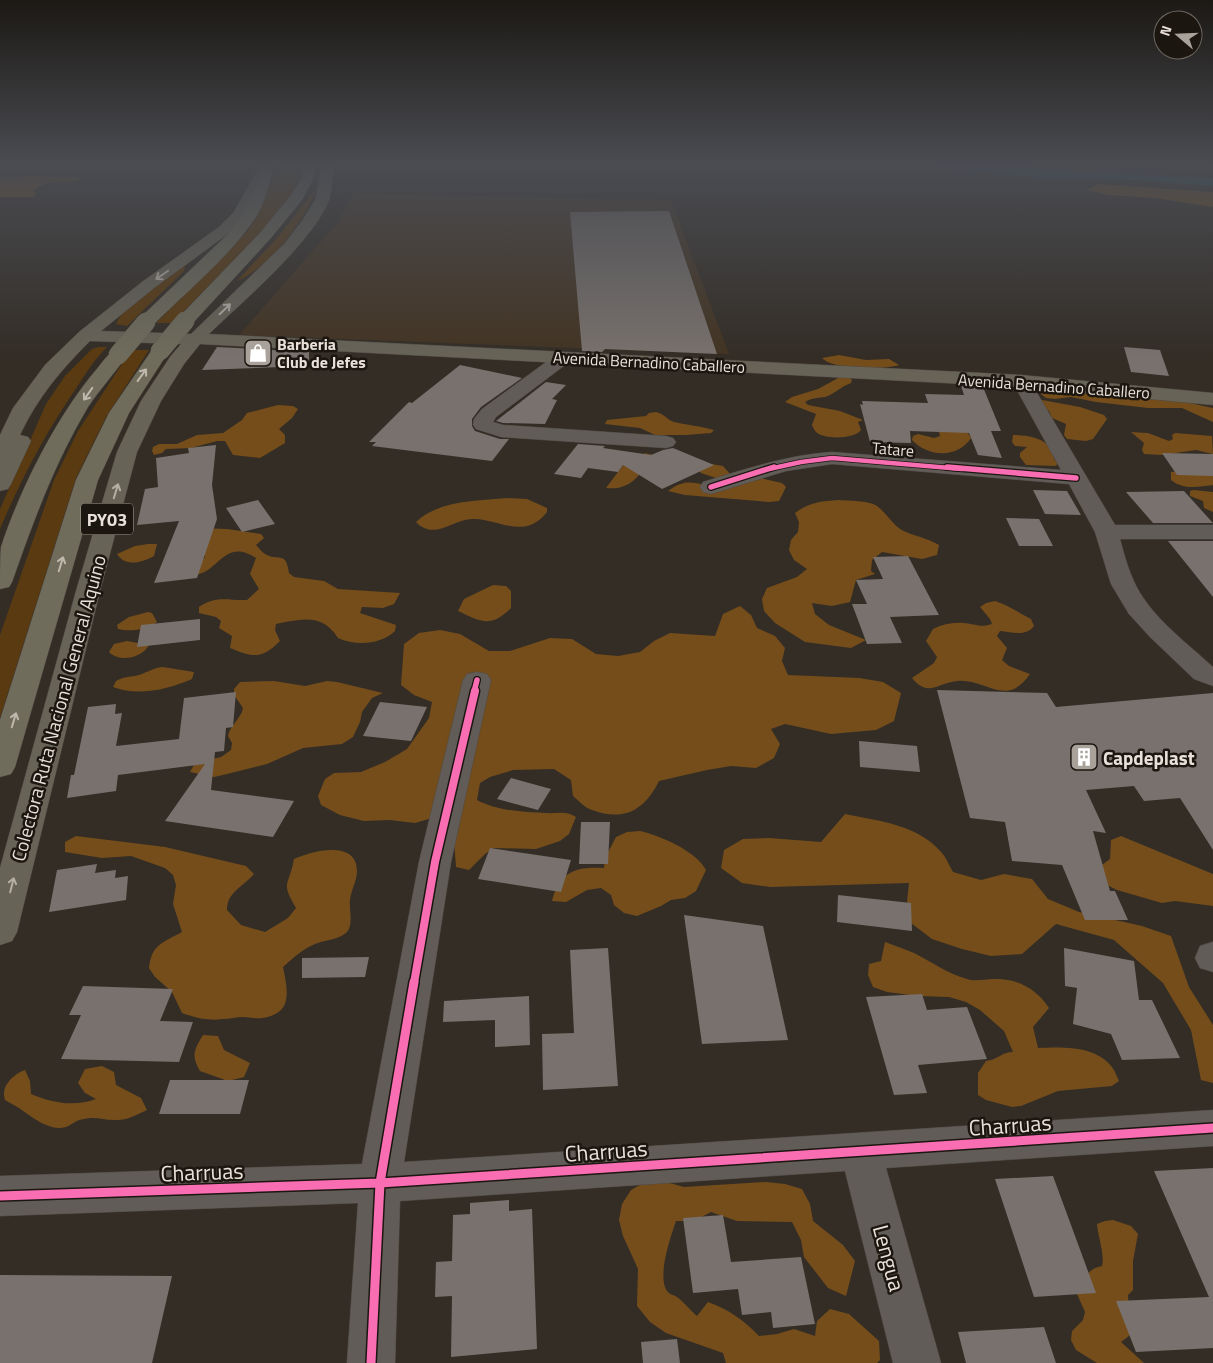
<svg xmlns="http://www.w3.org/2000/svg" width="1213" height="1363" viewBox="0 0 1213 1363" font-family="'Titillium Web',sans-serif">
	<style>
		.built { fill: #433423 }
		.green { fill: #5a3a10 }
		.forest { fill: #754d1a }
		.water { fill: #195764 }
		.building { fill: #78716d }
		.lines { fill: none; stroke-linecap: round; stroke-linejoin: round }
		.minor-casing { stroke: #504a44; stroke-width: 1 }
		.major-casing { stroke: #504a44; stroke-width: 1 }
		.highway-casing { stroke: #504a44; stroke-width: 1 }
		.minor { fill: #615c57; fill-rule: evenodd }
		.major { fill: #676357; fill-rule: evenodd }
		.highway { fill: #6f6c5c; fill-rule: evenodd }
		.highway-bridge-casing { stroke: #504a44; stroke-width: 19; stroke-linecap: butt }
		.highway-bridge { stroke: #6f6c5c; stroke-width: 19 }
		.cycleway-far3-casing { stroke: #1c1610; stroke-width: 6 }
		.cycleway-far2-casing { stroke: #1c1610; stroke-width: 8 }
		.cycleway-far1-casing { stroke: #1c1610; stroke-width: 11 }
		.cycleway-casing { stroke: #1c1610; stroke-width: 12 }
		.cycleway-far3 { stroke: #f96db3; stroke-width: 4.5 }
		.cycleway-far2 { stroke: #f96db3; stroke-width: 5.5 }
		.cycleway-far1 { stroke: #f96db3; stroke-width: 8 }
		.cycleway { stroke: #f96db3; stroke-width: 9 }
		.oneway { stroke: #b5afa5 }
		.oneway2 { stroke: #beb8ad }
		.labels { text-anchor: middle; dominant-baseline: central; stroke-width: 5; stroke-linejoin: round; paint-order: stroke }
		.far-poi-label { font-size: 16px; font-weight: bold; fill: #e9e1d9; stroke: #1c1610; text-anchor: start }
		.far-street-label { font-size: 16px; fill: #e9e1d9; stroke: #1c1610 }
		.shield { fill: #1c1610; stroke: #aca49d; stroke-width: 1 }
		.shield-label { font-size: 18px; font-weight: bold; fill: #e9e1d9 }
		.street-label { font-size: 19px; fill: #e9e1d9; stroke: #1c1610 }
		.poi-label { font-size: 19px; font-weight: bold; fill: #e9e1d9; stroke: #1c1610; text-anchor: start }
		.near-street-label { font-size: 22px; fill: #e9e1d9; stroke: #1c1610 }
	</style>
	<rect width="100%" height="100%" fill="#332d26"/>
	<path class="built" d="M354 193 671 200 729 354 239 335 338 222Z"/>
	<path class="green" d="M278 166H302L300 175 290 197 258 235 172 323H156L245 234 256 219Z
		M317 187C307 219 268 268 237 281L277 238Z
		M210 246 185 266 184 271 127 326 116 324C124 303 190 261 210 246Z
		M98 347H107C95 359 86 373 77 387 46 432 21 479 0 529V509L46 404 65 376 92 349Z
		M131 350H149L106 417 76 478 0 718V635L54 480 78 431Z"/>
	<path class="forest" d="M35 176 78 177 81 179C60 187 55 175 33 191L36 194 33 197H0V177Z
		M1098 184 1213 192V207L1156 198 1108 195 1087 190Z
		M839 355 866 360 889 359 899 365C884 370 833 370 822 358Z
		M840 377H849L852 380 851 383C840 387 833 395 825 397 817 398 811 398 805 402L808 405 840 411 863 420 858 422 861 430C855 439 824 440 816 432 814 430 813 427 812 425L816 414 785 402 792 397 818 389Z
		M1038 385 1084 389 1124 398 1162 397 1213 408V422L1182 408H1148L1096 402 1071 397 1055 399 1046 398 1037 391Z
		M1042 400 1080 407 1104 415 1107 419 1093 439 1086 441 1067 439 1064 435 1066 424 1052 418 1049 411 1037 406V402Z
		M278 405 293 406 298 409 292 418 279 429 285 435V443L260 458 233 455 225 441H217L191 448 166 449 162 453 154 455 152 451 153 447 159 444H177L197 435 223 433 242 420 247 413Z
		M656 412C665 414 667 420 674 422 687 425 700 426 714 430L711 433 686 435H655L640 428 605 424 607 420 646 416 649 413Z
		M937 424C949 426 966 426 971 438 957 459 928 457 912 440L913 436 918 434 934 438 940 436Z
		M1131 432 1148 433 1169 441 1173 439 1172 435 1175 433 1212 436 1213 454 1196 450 1162 455 1144 454 1142 450 1144 443Z
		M1013 435C1029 435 1053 439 1054 459L1058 463 1056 466 1026 465 1020 457V453L1027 447 1015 446 1012 442Z
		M645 453 653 455C641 474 631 491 606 488L624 464 637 459Z
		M705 463 723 466 730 474 747 475 782 483 786 487 779 501 769 502 685 495 668 491C692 473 698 491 718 481L716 478 701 473 697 469Z
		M1189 470 1213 473V485C1198 487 1183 490 1171 480V472Z
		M1194 490 1213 492V512L1204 508 1203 501 1190 496V491Z
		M507 498 527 499 547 508V512C525 540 501 520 475 519 454 517 435 542 416 522 439 500 477 501 507 498Z
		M838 500C849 501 868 500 877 506 888 514 893 527 906 532 918 537 927 538 939 545L937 555 922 559 882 552 872 560 871 571 875 574 856 580 850 602 832 606 812 603 815 614 829 625 866 640 851 648 805 642 775 623 764 611 762 599 767 588 797 577 807 569 794 560 789 550 791 540 798 532 799 522 795 513C808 503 821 501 838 500Z
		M199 528 227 529 261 534 264 538 256 545C259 548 262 552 265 554 279 562 286 550 289 573L294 577 324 581 338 589 400 593 394 604 383 608 362 607 360 613 396 625 395 631C380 645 356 646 338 638 322 613 301 619 276 624L275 630 280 641C262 659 254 658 230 648L232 636 219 628 221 621 216 617 199 613V607C217 595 228 601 247 600L259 589 250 574 256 558C224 537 219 573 194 575L196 567 205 557Z
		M148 544H157L154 556C143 562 126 568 117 554L135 546Z
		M493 585 506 586 511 591V608C491 628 481 622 458 611L464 599Z
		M995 601C1008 605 1019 613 1031 619L1034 626C1025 637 1013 632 1000 631L997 636 1007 648 1002 660 1009 666 1030 674C1006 709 986 678 957 681 937 683 929 698 912 678L934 663 937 657 926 641 933 629C943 624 953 622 964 623 975 624 981 628 992 624L990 619 980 607 986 603Z
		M740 606 751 615 757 628 775 636 785 648 782 661 788 675 859 678 883 682 901 693 894 721 876 730 831 734 785 724 771 729 780 744 774 758 756 768 731 766 707 770 659 781C645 810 624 822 592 810 585 808 579 801 573 796L571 780 554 769 513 770 490 777 480 783 477 800C497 811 524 812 546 813 559 814 564 810 576 817L569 834 560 841 536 849 494 848 485 854 469 870 456 867 454 839 459 829 442 815 415 823 390 820 364 821 340 815 321 805 318 796 325 779 334 773 361 772 385 762 407 749 429 718 432 702 414 695 401 685 404 644 419 633 440 630 460 634 489 651H510L550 638 572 639 596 654 618 656 640 652 654 641 670 633 715 636 723 614Z
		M148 612 152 613 157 622C147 630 130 632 118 629L117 625 129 617Z
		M127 641 149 645C142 658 120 663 109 652L114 644Z
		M163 667 194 672 192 679C169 689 138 697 113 687L116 681C123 677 127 677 135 676 145 674 152 668 163 667Z
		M274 681 305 686 327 681 337 682 383 693 372 698 362 712 360 722 353 737 342 744 303 748 267 764 227 774 214 777 190 772 195 763 221 757 231 750 232 743 228 736C230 725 241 719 243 708L234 695V689L240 682Z
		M845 814C878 821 917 824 941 852 946 857 949 865 953 872L981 880 1004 874 1032 879 1048 899 1079 912 1142 926 1171 936 1189 987 1213 1025V1083L1201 1080 1191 1030 1163 983 1114 940 1056 924 1022 954 991 956 962 949 932 939 911 923 907 902 909 883 770 887 742 883 721 868 724 850 743 839 769 838 821 842Z
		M640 831C661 836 696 851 706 870L696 891 685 898 671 900 661 906 637 916 624 913 614 905 611 895 601 888 587 890 566 902 552 901C559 872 576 866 604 868L605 858 616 837 627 832Z
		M76 836 165 847 246 866 254 874C243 887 227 892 227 910L241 925 265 932 288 918 296 908C280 881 289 887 294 859 311 851 357 839 357 871 357 881 351 890 350 900 349 910 354 926 346 933 338 939 329 940 321 942 306 946 294 957 283 967 288 991 293 1014 262 1018 256 1019 249 1017 243 1017 236 1017 230 1019 223 1019 208 1021 196 1018 182 1013L172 992 155 977 149 968C152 944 162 943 182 932L173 904 176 885 173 875 165 868 131 856 102 858 65 852V842Z
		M1121 836 1213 874V906L1175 901 1162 903 1117 890 1103 883 1102 865 1110 859 1111 840Z
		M885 942C895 946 905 949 914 953 932 962 948 974 967 979 975 982 985 979 994 979 1017 978 1037 989 1049 1008L1033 1027 1038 1048C1062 1047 1095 1045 1112 1067 1115 1071 1117 1077 1119 1081L1112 1086 1058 1091 1021 1106 1012 1107 986 1100 978 1095V1073L986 1061C997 1060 1002 1052 1013 1052L1004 1031 980 1010 966 1002 949 997 918 996 887 992 873 987 868 975 869 964 881 961Z
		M203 1035 218 1036 224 1050 250 1063 244 1077 228 1081 200 1071C191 1055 194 1050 203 1035Z
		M102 1066 114 1072 116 1085 141 1098 147 1110C136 1115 126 1121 114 1120 103 1120 96 1116 84 1119 70 1121 71 1131 52 1127 40 1124 29 1115 19 1108 15 1105 9 1103 5 1100 0 1086 14 1074 25 1070L30 1081 31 1094C52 1103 75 1107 96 1099L85 1093 78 1083 85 1069Z
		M649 1180 666 1182 684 1187 766 1182 785 1184 802 1189 810 1204 813 1221 843 1245 855 1261 846 1296 828 1288 804 1257 801 1240 792 1222 737 1221 711 1212 694 1221H676C671 1236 655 1281 669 1293 671 1295 674 1295 677 1297 684 1302 690 1310 697 1316L708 1302C729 1310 743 1319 759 1336L777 1334 794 1329 815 1336 817 1321 830 1309 849 1314 879 1341 880 1360 877 1363H726L723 1353 666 1333 650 1322 637 1306 638 1269 623 1236 619 1220 622 1204 631 1190Z
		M1113 1220 1131 1226 1138 1234 1133 1261V1290L1128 1295 1130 1327 1129 1336 1121 1342 1144 1363H1097L1076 1350 1071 1340 1072 1331 1083 1320 1085 1312 1077 1294C1082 1280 1087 1269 1102 1266 1105 1255 1098 1237 1097 1224L1105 1221Z"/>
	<path class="water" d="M932 166H1018L1080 172 1213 178V186L1133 180 1049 179Z"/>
	<path class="building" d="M669 211 717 354 605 349 602 352 582 351 570 212Z
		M217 347 309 352V366L202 370Z
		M1124 347 1160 350 1169 376 1131 372Z
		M460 365 522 378 481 407 472 419V426L475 431 500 439H509L492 461 372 446 376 442H369L409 402 412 403Z
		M546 382 566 385 552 399 557 400 545 424 503 423 496 421Z
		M961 386 983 387 1001 431H991L1002 458 978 455 969 433 910 431 911 443 870 442 860 404 863 405 862 401 928 403 925 394 964 395Z
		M578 444 605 446 603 448 651 455 663 450 673 448 714 465 662 489 623 465 618 472 588 468 581 478 554 474Z
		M216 445 212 485 217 519 197 578 154 583 179 521 137 525 145 489 158 487 156 458 189 453 188 448Z
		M1162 453 1213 454V476L1177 475Z
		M1033 490 1067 491 1081 515 1045 514Z
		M1184 491 1213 523H1153L1126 492Z
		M258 500 275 524 242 532 226 508Z
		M1006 518 1039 519 1053 546H1019Z
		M1168 541H1213V597Z
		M908 556 939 615 890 617 902 643 867 644 852 604H867L856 580 883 579 873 557Z
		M200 619V640L137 647 141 625Z
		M937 690 1047 693 1056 707 1213 693V850L1180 798 1144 801 1134 786 1086 790 1106 833 1093 831 1110 891H1115L1128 920H1085L1062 865 1012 861 1005 822 970 818Z
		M236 692 233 727 226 728 224 751 215 752 211 790 294 801 273 837 165 821 205 764 118 775 116 791 67 798 71 775H74L88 707 116 704 115 714 122 713 116 746 179 739 184 698Z
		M380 702 427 707 411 741 363 736Z
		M859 741 917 746 920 772 860 767Z
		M511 778 551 789 538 810 497 799Z
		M581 822H610L608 864H579Z
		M490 848 571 860 561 892 478 879Z
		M97 864 95 873 116 870 115 878 128 876 126 900 49 912 57 870Z
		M838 895 911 903 912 931 837 922Z
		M684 915 763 926 788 1040 702 1044Z
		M608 948 618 1086 543 1090 542 1034 574 1033 570 950Z
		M1064 948 1134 961 1139 1000H1152L1180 1058 1122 1060 1111 1034 1073 1024 1077 988 1065 986Z
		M369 957 365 977 302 978V958Z
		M83 986 173 989 160 1021 193 1022 179 1062 61 1059 81 1015H69Z
		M922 994 927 1010 967 1007 987 1059 918 1065 927 1093 894 1095 866 997Z
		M529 996 530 1045 495 1047V1020L443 1022 444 1001Z
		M170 1080H249L240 1114H159Z
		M1213 1168V1348L1136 1352 1116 1301 1209 1297 1154 1171Z
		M1053 1176 1096 1293 1034 1297 995 1179Z
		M509 1200V1211L532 1209 537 1349 451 1357 452 1296 435 1297 436 1262 452 1261 453 1215 470 1214V1203Z
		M723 1215 731 1262 801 1257 815 1324 773 1328 771 1312 742 1315 738 1289 693 1293 683 1218Z
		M0 1275 172 1276 152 1363H0Z
		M1044 1327 1056 1363H966L958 1332Z
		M677 1339 680 1363H643L641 1342Z"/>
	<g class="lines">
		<defs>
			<path id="minor" d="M563 353 569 354 572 358 569 362 496 417 493 422 503 425 666 436 673 438 676 442 673 446 666 448 501 437 476 429 473 425 474 419 482 409 557 354Z
				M1021 375 1028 377 1030 381 1115 525H1213V539H1120C1125 558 1130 576 1140 593 1158 622 1188 644 1213 667V686L1194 679 1150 637 1129 614 1111 584 1095 532 1069 484 832 464 786 471 711 494 703 492 700 487 703 482C746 469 787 455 832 452L1061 470 1012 381 1014 377Z
				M477 672 487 674 491 680 451 862 404 1162 1213 1110V1146L886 1168 941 1363H893L845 1171 400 1201 395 1363H347L358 1203 0 1216V1176L362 1164 419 862 463 680 467 674Z
				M1213 942V972L1200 968 1195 958 1200 946Z"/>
			<path id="major" d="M260 166H272L247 214 229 233 154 288 101 331 191 334 284 244 302 221 315 200 322 166H334C332 177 332 190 329 200 312 243 243 301 209 334L1021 375 1213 393V405L1021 387 200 344 184 364 161 401 137 452 100 591 17 932 12 941 0 945V868L76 591 117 452 141 401 170 357 181 344 90 341C60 371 38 397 20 435L28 437 31 441 11 484 8 489 0 491V435L13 408 45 365 79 332 142 282 219 227 234 212Z"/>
			<path id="highway" d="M261 166H273C270 183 265 202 256 217 231 255 185 293 152 326H140L137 322 140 318 228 234 243 214 258 183Z
				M303 166H315L313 179 302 200 270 239 191 325H179L177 321 179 317 260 233 291 195 301 179Z
				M160 346 166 347 169 351 129 413 98 480 15 767 11 774 0 777V720L76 480 109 413 154 347Z
				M118 350 124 351 127 355C115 373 100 389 88 407 55 462 33 522 12 582L9 587 0 589C0 577 0 559 1 547 20 489 57 416 96 370 103 362 108 352 118 350Z"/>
		</defs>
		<use href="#minor" class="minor-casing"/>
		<use href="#major" class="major-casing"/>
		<use href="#highway" class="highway-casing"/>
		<use href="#minor" class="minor"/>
		<use href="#major" class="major"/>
		<use href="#highway" class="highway"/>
		<defs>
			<path id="highway-bridge" d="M160 351 185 321
				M118 355 146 322"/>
		</defs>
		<use href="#highway-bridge" class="highway-bridge-casing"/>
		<use href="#highway-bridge" class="highway-bridge"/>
		<defs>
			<path id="cycleway-far3" d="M769 469 801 462 832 458 962 469"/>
			<path id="cycleway-far2" d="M947 467 1076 478
				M711 487 774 467
				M474 692 477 680"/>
			<path id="cycleway-far1" d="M414 983 435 862 475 691"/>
			<path id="cycleway" d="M0 1196 380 1183 1213 1128
				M371 1363 380 1183 414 982"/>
		</defs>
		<use href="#cycleway-far3" class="cycleway-far3-casing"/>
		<use href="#cycleway-far2" class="cycleway-far2-casing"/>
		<use href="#cycleway-far1" class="cycleway-far1-casing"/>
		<use href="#cycleway" class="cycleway-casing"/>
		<use href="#cycleway-far3" class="cycleway-far3"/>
		<use href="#cycleway-far2" class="cycleway-far2"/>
		<use href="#cycleway-far1" class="cycleway-far1"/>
		<use href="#cycleway" class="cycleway"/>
	</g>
	<defs><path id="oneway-shaft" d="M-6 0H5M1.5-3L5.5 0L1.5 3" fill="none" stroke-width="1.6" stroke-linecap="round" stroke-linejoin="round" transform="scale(1.25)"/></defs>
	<g class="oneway">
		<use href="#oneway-shaft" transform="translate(162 275) rotate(145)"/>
		<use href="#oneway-shaft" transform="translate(225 309) rotate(-44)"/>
		<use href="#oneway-shaft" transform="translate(116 491) rotate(-73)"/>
		<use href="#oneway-shaft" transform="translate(12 885) rotate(-76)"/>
	</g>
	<g class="oneway2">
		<use href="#oneway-shaft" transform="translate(142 375) rotate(-54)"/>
		<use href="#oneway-shaft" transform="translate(88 394) rotate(125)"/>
		<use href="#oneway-shaft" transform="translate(61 564) rotate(-73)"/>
		<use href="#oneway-shaft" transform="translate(14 720) rotate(-73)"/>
	</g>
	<linearGradient id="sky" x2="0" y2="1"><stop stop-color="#1c1915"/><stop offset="0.46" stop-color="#4a4c52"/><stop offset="1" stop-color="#4a4c52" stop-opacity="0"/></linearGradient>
	<rect width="1213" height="357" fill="url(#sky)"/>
	<defs>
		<symbol id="shop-square" viewBox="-11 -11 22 22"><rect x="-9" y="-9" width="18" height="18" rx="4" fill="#a9a29a" stroke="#1c1610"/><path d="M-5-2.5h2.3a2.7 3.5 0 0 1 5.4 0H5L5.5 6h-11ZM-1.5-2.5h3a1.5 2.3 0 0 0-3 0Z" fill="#fff"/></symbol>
		<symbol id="building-square" viewBox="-11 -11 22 22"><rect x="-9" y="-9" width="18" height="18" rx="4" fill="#a9a29a" stroke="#1c1610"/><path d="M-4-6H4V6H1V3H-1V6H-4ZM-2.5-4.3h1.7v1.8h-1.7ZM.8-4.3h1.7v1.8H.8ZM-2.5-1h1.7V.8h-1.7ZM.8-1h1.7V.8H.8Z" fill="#fff"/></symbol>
	</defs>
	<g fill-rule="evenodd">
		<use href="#shop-square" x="242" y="337" width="32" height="32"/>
		<use href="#building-square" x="1068" y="741" width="32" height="32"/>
	</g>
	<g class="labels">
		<g class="far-poi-label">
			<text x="277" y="344">Barberia<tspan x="277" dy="18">Club de Jefes</tspan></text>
		</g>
		<g class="far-street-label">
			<text transform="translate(649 362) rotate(3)">Avenida Bernadino Caballero</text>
			<text transform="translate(1054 386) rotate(4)">Avenida Bernadino Caballero</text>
			<text transform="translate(893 449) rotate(5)">Tatare</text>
		</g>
		<rect class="shield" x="81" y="503.5" width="52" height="31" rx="4"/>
		<g class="shield-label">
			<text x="107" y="519">PY03</text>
		</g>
		<g class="street-label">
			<text transform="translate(58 708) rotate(-75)">Colectora Ruta Nacional General Aquino</text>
		</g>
		<g class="poi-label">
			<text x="1103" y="757">Capdeplast</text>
		</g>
		<g class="near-street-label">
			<text transform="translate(1010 1125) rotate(-4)">Charruas</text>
			<text transform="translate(606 1151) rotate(-4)">Charruas</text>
			<text transform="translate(202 1172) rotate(-2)">Charruas</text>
			<text transform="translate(889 1258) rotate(75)">Lengua</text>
		</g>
	</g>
	<g transform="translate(1178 35) rotate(289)"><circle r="24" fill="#1c1610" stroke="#6e6760"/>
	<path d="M0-4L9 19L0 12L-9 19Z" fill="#a9a29a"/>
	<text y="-8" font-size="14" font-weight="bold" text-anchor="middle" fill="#e9e1d9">N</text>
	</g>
</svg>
